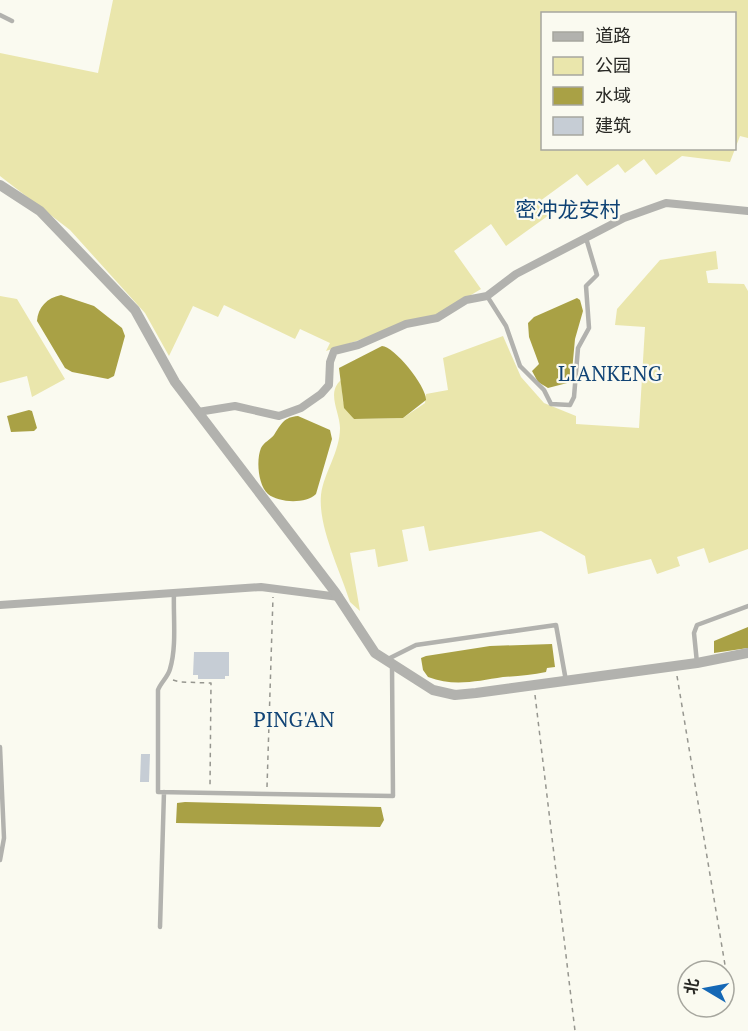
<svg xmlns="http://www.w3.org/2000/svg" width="748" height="1031" viewBox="0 0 748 1031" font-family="'PT Serif','Noto Sans SC',serif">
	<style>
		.green { fill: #eae6ac; fill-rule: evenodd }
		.water { fill: #a9a145 }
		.building { fill: #c6cdd5 }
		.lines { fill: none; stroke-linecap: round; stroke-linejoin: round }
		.path { stroke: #96968f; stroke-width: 1.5; stroke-dasharray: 4.5 4.5; stroke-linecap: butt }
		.service { stroke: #b2b2ae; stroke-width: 4.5 }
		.minor { stroke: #b2b2ae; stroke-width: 8 }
		.tertiary { stroke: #b2b2ae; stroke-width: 10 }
		.labels { text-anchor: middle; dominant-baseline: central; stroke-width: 4.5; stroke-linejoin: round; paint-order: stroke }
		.quarter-label { font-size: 21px; fill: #104375; stroke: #fafaf0 }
	</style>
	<rect width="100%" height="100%" fill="#fafaf0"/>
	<path class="green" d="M113 0H748V138L740 136 730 162 682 156 656 175 644 159 625 173 618 164 587 186 577 174 540 201 549 215 506 246 491 224 454 251 481 289 441 313 326 351 330 343 300 329 295 339 224 305 218 317 193 306 169 356 145 313 70 230 0 176V53L98 73ZM542 14H734V148H542Z
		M716 251 718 269 706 271 708 283 744 284 748 291V549L709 563 704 548 677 557 680 566 657 574 651 559 588 574 585 556 541 531 429 551 424 526 402 530 408 561 378 567 375 549 350 553 360 611 350 602C340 570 318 527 321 495 324 472 340 452 340 428 340 412 326 393 341 380L343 402 354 419 403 418 425 403 426 394 448 390 443 358 503 336 521 377 544 403 576 416V424L639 428 645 327 615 325 617 309 660 260Z
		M0 296 17 299 65 379 32 397 27 376 0 383Z"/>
	<path class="water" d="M61 295 94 306 122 328 125 336 114 376 108 379 72 372 65 368 37 321C38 307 47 298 61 295Z
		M577 298 580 300 583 311 575 339 571 382 548 388 538 382 532 371 539 364 529 337 528 323 534 317Z
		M382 346C394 346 427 387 426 400L403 418 354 419 344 408 339 368Z
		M29 410 32 411 37 428 34 431 11 432 7 416Z
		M298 416 330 430 332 439 316 494C306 504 279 503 268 494 258 485 256 460 261 448 264 442 270 440 274 435 281 424 284 417 298 416Z
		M748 627V648L714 653V641Z
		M552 644 555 667 547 668 546 672C532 675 518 676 503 677 477 681 454 687 428 677L423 670 421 658 426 656 490 646Z
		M185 802 381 807 384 820 380 827 176 823 177 803Z"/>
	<path class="building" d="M194 652H229V676H225V679H198V675H193Z
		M141 754H150L149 782H140Z"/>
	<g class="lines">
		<path class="path" d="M677 676 727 977
			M173 680 180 682 211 683 210 786
			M535 695 575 1031
			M267 787 273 597"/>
		<path class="service" d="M0 15 12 21
			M487 296 506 326 520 366 544 390 551 404 570 405 574 397 578 348 589 328 586 286 597 275 586 238
			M174 592C173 616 177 646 170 669 168 677 161 682 158 690V792L393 796 392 665
			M386 660 416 645 556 625 566 681
			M697 663 694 633 697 625 748 606
			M0 747 4 838 0 860
			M160 927 164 792"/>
		<path class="minor" d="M198 412 235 406 279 416 301 408 321 394 329 385 330 362 334 351 358 345 406 324 437 318 466 300 487 296 516 274 624 218 666 203 748 211
			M0 605 261 587 339 597"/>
		<path class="tertiary" d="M0 185 40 211 135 310 175 382 335 592 375 653 433 690 455 695 476 693 697 663 748 653"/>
	</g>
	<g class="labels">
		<g class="quarter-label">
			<text x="568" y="209">密冲龙安村</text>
			<text x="610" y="373">LIANKENG</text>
			<text x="294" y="719">PING'AN</text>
		</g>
	</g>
	<rect x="541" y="12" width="195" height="138" fill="#fafaf0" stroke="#a6a69e" stroke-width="1.5"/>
	<rect x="553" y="32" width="30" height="9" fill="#b2b2ae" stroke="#a6a69e" stroke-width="1.5"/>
	<text x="595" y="42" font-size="18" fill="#282824">道路</text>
	<rect x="553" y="57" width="30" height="18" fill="#eae6ac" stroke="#a6a69e" stroke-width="1.5"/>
	<text x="595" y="72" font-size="18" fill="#282824">公园</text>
	<rect x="553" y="87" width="30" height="18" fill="#a9a145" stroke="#a6a69e" stroke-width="1.5"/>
	<text x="595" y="102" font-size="18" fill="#282824">水域</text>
	<rect x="553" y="117" width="30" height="18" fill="#c6cdd5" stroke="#a6a69e" stroke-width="1.5"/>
	<text x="595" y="132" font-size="18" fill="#282824">建筑</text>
	<g transform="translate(706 989) rotate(280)"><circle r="28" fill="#fafaf0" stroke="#a6a69e" stroke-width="1.5"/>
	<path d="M0-4.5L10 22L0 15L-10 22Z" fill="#1568b6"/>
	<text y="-9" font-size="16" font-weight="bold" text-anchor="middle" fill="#282824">北</text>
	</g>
</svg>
